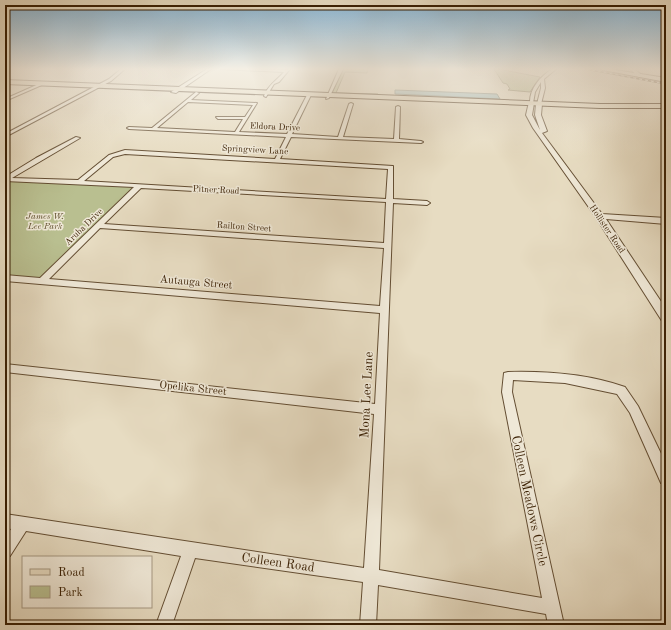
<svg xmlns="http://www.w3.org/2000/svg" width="671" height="630" viewBox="0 0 671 630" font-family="'Old Standard TT',serif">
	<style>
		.green { fill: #b9bf90; stroke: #796f4a }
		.water { fill: #99babb; stroke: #737c71 }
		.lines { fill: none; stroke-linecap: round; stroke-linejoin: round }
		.minor-casing { stroke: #644e33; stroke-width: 2 }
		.tertiary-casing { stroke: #644e33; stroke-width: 2 }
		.secondary-casing { stroke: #391f03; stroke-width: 2 }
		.primary-casing { stroke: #391f03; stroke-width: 2 }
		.minor { fill: #efe8d7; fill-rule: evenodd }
		.tertiary { fill: #efe8d7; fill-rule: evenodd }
		.secondary { fill: #efe8d7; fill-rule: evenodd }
		.primary { fill: #e7dcc2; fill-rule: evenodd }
		.rail-casing { stroke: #391f03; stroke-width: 1.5 }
		.rail { stroke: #efe8d7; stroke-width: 1; stroke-dasharray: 3; stroke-linecap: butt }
		.labels { text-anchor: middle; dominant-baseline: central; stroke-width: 3; stroke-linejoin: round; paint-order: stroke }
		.far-street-label { font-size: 9px; fill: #391f03; stroke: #efe8d7 }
		.far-park-label { font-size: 9px; font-style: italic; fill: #5f4f2d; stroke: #efe8d7 }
		.street-label { font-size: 11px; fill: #391f03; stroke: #efe8d7 }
		.near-street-label { font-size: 13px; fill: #391f03; stroke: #efe8d7 }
	</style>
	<rect width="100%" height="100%" fill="#e7dcc2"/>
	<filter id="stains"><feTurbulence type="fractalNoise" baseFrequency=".005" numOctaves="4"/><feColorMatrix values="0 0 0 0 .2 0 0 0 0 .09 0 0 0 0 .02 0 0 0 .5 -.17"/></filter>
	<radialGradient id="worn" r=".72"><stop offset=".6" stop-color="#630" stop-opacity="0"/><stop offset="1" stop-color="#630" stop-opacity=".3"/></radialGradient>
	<path class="green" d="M343 69H368L367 73 345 72 336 93 378 94V96L331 95Z
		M494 69H498L540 77 530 92 508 90 510 89 507 84 503 83Z
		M5 179 139 186 42 281 5 278Z"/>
	<path class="water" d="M395 90 497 94 500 99 395 94Z"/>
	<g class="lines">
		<defs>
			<path id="minor" d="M121 69H125L111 81 5 137V134L109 79Z
				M221 69 285 70 290 69 279 82 274 84 266 97 264 96C268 85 276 81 284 72Z
				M339 69H343L329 98 326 99Z
				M552 69H556L544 79 545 88 541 104 539 105 537 104 541 88V82L535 92 533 103 530 104C529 89 540 77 552 69Z
				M41 83 44 84 5 101V99Z
				M196 92 199 93 191 100 257 103 239 132 287 134 307 95 309 94 311 95 292 134 338 137 349 104 351 103 353 104 343 137 394 139 396 107 398 106 400 107 399 139 421 141 423 142 421 143 291 137 280 159 393 166V199L427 201 430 203 427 205 393 203 379 570 542 598 502 392 504 373 508 372C546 371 588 374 625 387L638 406 666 464V484L661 483 630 413 617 394 565 383 513 380 512 392 564 625H548L546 614 378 585 376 625H360L363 582 195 558 172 625H156L181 556 26 531 10 556 5 558V538L11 529 5 528V514L364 568 374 414 5 372V364L375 404 380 313 5 281V275L40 278 134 187 5 181V177L36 158 76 137 80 138 12 178 78 180 109 155 125 150 275 159 286 137 129 129 127 128 129 127 152 128ZM188 102 253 105 245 117H216L218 119H243L235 132 157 128ZM125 154 388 169 386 199 84 181 113 157ZM141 188 386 202 384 243 104 224ZM100 228 384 248 380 306 49 279Z"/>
			<path id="tertiary" d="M207 69H211L176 93 171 92Z
				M630 69H634L643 76 639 77Z
				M529 102 534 103 532 115 540 130 535 115 536 104 539 102 542 104 541 115 547 131 542 133 602 214 666 218V224L606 219 666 309V322L662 321 595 216 533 128 526 115Z"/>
			<path id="secondary" d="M601 69H609L666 78V82L603 70Z"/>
			<path id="primary" d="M5 80 600 104H666V108H600L5 84Z"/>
		</defs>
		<use href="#minor" class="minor-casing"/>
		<use href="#tertiary" class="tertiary-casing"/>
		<use href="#secondary" class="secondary-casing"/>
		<use href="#primary" class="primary-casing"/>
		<use href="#minor" class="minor"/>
		<use href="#tertiary" class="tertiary"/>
		<use href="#secondary" class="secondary"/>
		<use href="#primary" class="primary"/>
		<defs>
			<path id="rail" d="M586 69 666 84"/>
		</defs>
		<use href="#rail" class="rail-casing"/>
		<use href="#rail" class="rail"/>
	</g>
	<linearGradient id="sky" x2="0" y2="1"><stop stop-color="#88b6d6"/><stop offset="0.44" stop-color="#f4efe4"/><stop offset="1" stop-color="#f4efe4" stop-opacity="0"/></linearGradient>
	<rect width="671" height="157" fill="url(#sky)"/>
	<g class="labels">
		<g class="far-street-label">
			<text transform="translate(275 127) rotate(3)">Eldora Drive</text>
			<text transform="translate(255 150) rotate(3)">Springview Lane</text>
			<text transform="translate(216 190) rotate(3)">Pitner Road</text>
			<text transform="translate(84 227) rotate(-44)">Aruba Drive</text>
			<text transform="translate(244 227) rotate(4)">Railton Street</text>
			<text transform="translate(607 229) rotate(56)">Hollister Road</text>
		</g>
		<g class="far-park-label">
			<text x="45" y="216">James W.<tspan x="45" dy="10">Lee Park</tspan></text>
		</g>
		<g class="street-label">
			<text transform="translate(196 283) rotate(5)">Autauga Street</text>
			<text transform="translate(193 389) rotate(6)">Opelika Street</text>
		</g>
		<g class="near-street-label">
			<text transform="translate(367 395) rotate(-87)">Mona Lee Lane</text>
			<text transform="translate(529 501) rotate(78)">Colleen Meadows Circle</text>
			<text transform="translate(278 563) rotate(8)">Colleen Road</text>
		</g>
	</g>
	<rect width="671" height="630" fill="none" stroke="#e7dcc2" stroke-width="20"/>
	<rect x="6" y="6" width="659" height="618" fill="none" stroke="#391f03" stroke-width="2"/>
	<rect x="10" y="10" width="651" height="610" fill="none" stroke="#391f03"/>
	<rect x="22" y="556" width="130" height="52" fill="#efe8d7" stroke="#a69882"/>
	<rect x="30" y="569" width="20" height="6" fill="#e7dcc2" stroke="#a69882"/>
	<text x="58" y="576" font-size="12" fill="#391f03">Road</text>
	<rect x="30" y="586" width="20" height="12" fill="#b9bf90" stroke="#a69882"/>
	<text x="58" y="596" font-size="12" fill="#391f03">Park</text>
	<rect width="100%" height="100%" filter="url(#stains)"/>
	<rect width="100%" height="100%" fill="url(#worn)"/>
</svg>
